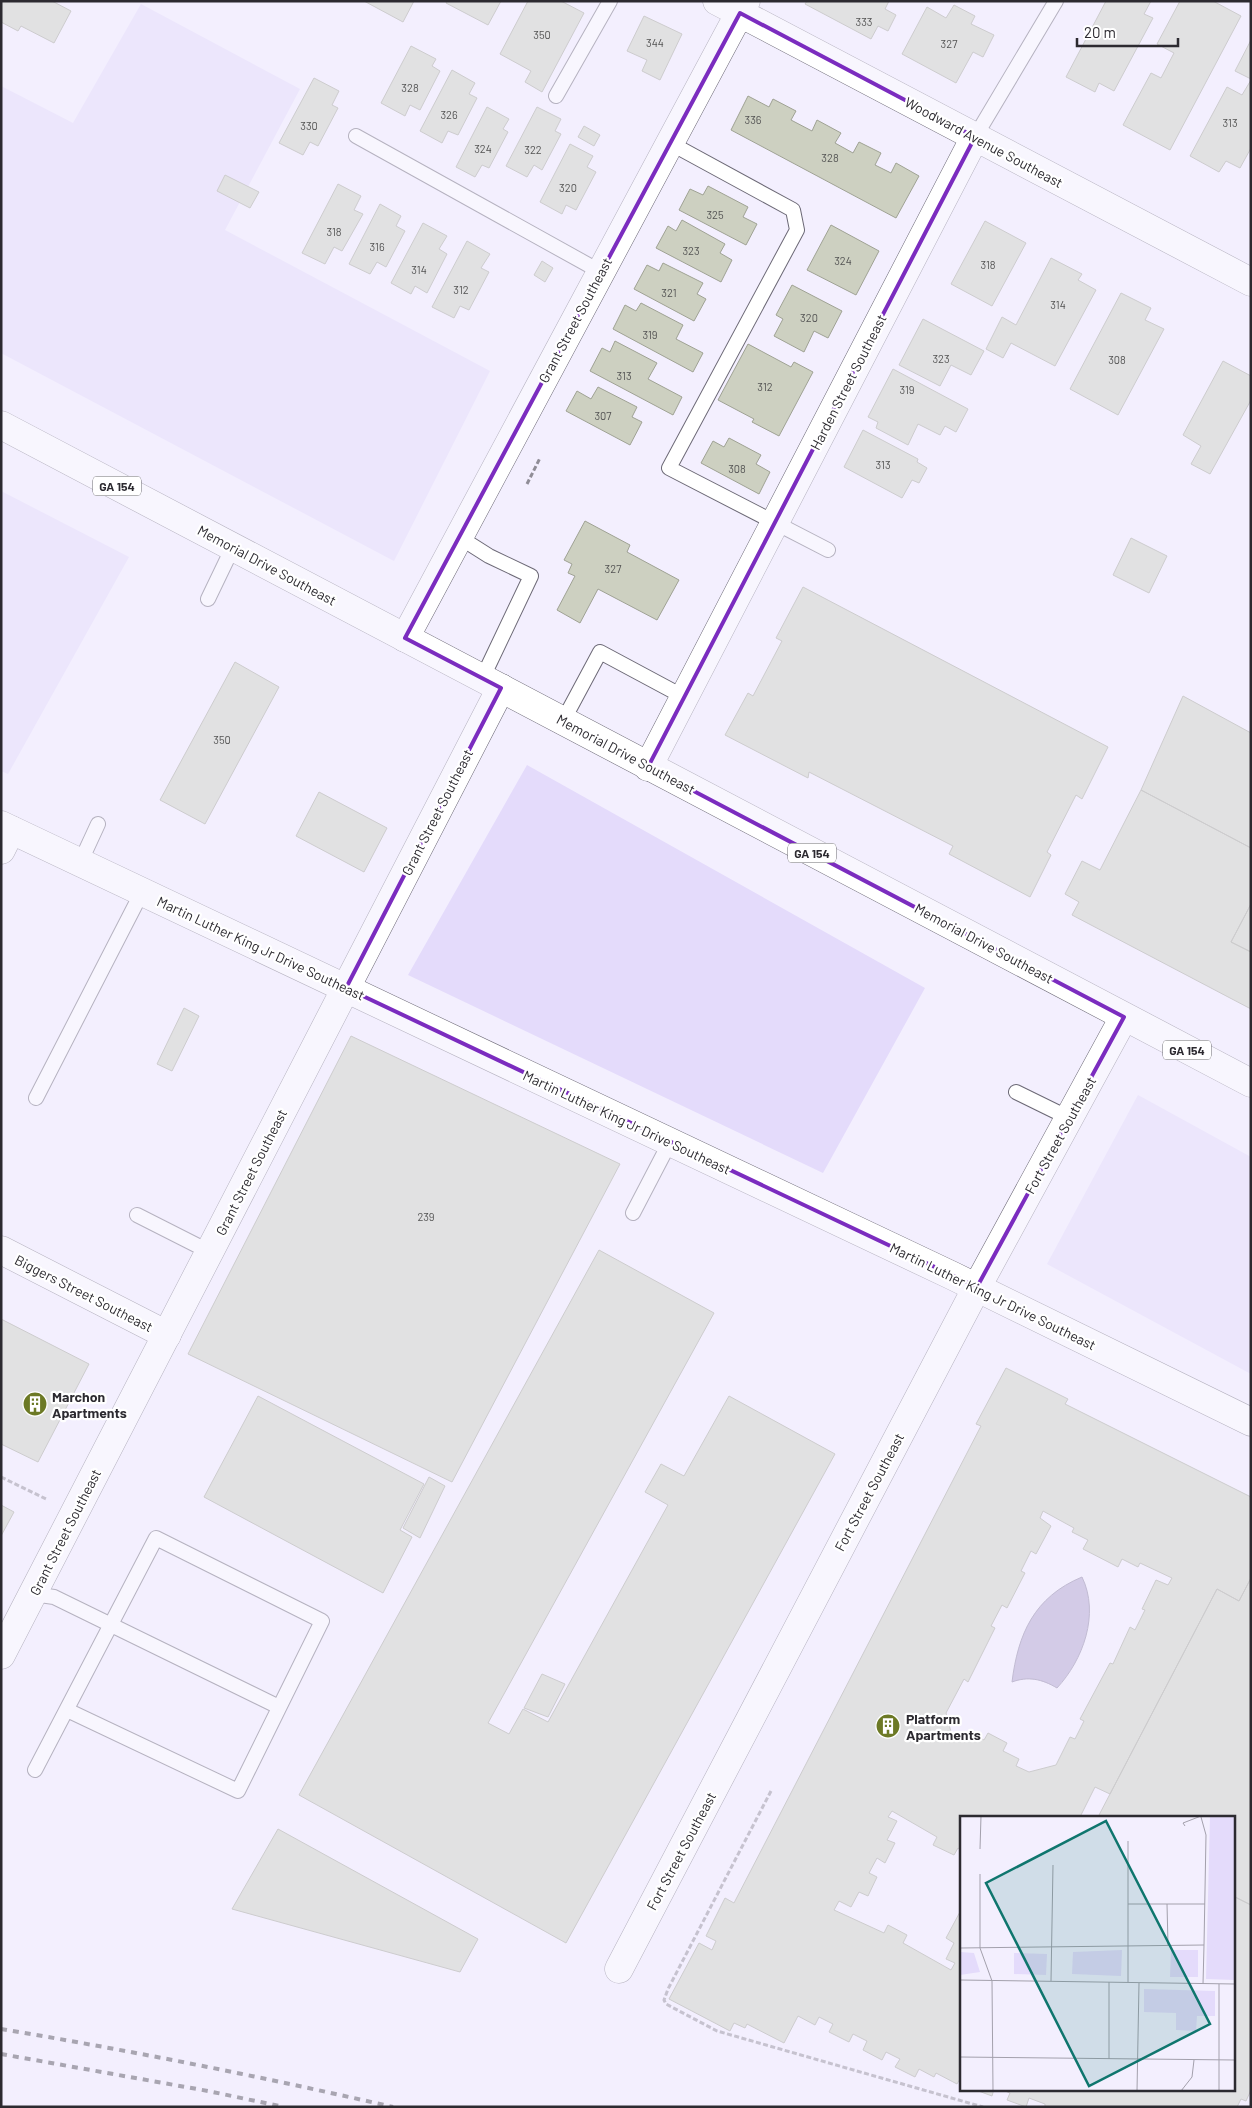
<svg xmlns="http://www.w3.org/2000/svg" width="1252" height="2108" viewBox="0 0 1252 2108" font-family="Barlow,sans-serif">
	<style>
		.green { fill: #e4dbfb }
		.water { fill: #ada0cd; stroke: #867d9e }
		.building { fill: #cdd0c1; stroke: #9fa294; fill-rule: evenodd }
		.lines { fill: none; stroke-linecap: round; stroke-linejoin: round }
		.service-casing { stroke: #6c6976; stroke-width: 16 }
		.minor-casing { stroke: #6c6976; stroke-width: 29 }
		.tertiary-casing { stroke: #6c6976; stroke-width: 29 }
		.secondary-casing { stroke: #6c6976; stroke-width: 29 }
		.primary-casing { stroke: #6c6976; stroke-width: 29 }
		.path { stroke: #908d97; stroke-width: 3; stroke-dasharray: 5 2.5; stroke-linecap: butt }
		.service { stroke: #fff; stroke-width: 14 }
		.minor { stroke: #fff; stroke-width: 28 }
		.tertiary { stroke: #fff; stroke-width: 28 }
		.secondary { stroke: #fff; stroke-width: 28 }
		.primary { stroke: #fff; stroke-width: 28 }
		.rail { stroke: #4f4c54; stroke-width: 4; stroke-dasharray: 6 6; stroke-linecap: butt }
		.marked { fill: none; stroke: #7b2cbf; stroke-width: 4; stroke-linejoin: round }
		.labels { text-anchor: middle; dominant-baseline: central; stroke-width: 4.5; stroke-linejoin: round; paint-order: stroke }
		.number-label { font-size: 11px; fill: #545454 }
		.shield { fill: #fff; stroke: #6b6a6e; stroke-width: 1 }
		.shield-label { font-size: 12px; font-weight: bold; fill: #2c2a30 }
		.street-label { font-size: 14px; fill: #2c2a30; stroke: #fff }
		.poi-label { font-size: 14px; font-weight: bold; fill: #2c2a30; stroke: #fff; text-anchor: start }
		.inset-road { fill: none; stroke: #a3a0ac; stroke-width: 1 }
		.view { fill: #0f766e; fill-opacity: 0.15; stroke: #0f766e; stroke-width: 2.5 }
		.inset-edge { fill: none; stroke: #2c2a30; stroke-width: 2.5 }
	</style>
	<rect width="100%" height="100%" fill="#f3effe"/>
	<path class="green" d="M141 4 300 89 225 230 490 371 394 561 1 353V86L73 123Z
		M1 491 129 557 8 774 1 771Z
		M527 765 925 988 823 1173 408 975Z
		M1138 1095 1251 1157V1374L1047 1264Z"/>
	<path class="water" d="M1082 1577C1100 1614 1083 1660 1057 1688 1042 1679 1028 1676 1012 1682 1018 1634 1034 1597 1082 1577Z"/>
	<path class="building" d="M1 1H52L71 11 54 43 21 26 18 31 1 22Z
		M364 1H414L403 22Z
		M447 1H501L488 25 446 3Z
		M528 1H561L584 13 542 92 525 82 531 71 500 54Z
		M807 1H889L885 9 896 15 888 31 878 26 871 39 805 4Z
		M1106 1H1151L1144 14 1153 18 1114 91 1099 83 1095 92 1066 77Z
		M1180 1H1213L1241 16 1170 150 1123 125 1151 73 1161 78 1174 53 1157 44Z
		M954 5 975 16 971 24 994 35 983 57 973 52 956 83 902 54 927 7 946 18Z
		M644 16 682 34 660 80 642 71 647 60 627 51Z
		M1251 40V79L1235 71Z
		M411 46 436 59 432 66 440 71 420 110 410 105 405 116 381 103Z
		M452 70 475 83 469 94 477 98 458 135 448 131 442 143 420 131Z
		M314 78 339 91 332 105 338 108 318 146 310 142 303 155 279 143Z
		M1251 80V148L1240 168 1226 161 1219 172 1190 156 1227 87 1242 95Z
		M748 96 769 107 773 99 796 111 791 120 812 131 817 120 841 133 835 143 853 153 859 142 881 153 875 165 891 173 896 163 919 176 896 218 731 130Z
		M487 107 509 119 503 129 508 132 489 168 482 165 475 177 456 167Z
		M537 107 561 119 555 131 561 134 542 170 534 165 527 177 506 166Z
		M584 126 600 135 594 146 578 137Z
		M570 144 593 156 587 167 596 172 576 210 566 205 562 214 540 202Z
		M225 175 259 192 250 208 217 191Z
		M338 184 361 196 354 210 363 214 342 251 334 247 325 264 302 253Z
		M708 186 748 207 743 217 757 224 746 245 679 210 690 189 703 195Z
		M380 204 401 216 396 226 405 231 386 267 377 262 370 274 349 264Z
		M682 220 725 244 720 253 732 260 721 282 656 248 668 226 676 231Z
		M985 221 1026 243 992 306 951 284Z
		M423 223 447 236 439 249 447 254 427 293 415 286 411 294 391 283Z
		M831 225 879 251 856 295 807 270Z
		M467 241 490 254 481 268 489 272 469 310 460 306 454 318 432 307Z
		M1051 258 1082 274 1078 280 1096 290 1055 366 1011 343 1003 358 986 349 1002 317 1016 325Z
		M542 261 553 268 545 282 534 275Z
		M663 263 703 283 697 294 706 299 694 321 634 289 647 265 659 271Z
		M792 285 842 311 828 338 814 331 804 352 774 336 783 319 776 315Z
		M1121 293 1151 308 1145 320 1164 329 1118 415 1070 389Z
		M641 303 683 325 676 339 703 353 693 372 613 329 625 305 636 311Z
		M923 319 984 351 971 375 951 365 940 386 899 365Z
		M615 341 657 363 648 379 682 397 673 415 590 371 602 348 610 352Z
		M748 344 791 367 794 362 813 372 779 436 752 422 754 419 718 400Z
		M1223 361 1251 376V400L1210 474 1191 464 1201 446 1183 435Z
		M893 369 968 409 956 432 945 426 940 435 918 424 908 445 876 428 878 422 868 417Z
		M598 387 637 407 632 417 642 422 630 445 566 411 577 391 591 399Z
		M863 430 918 459 917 462 927 468 919 483 912 480 902 498 844 467Z
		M729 438 761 455 756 464 770 472 759 494 701 463 713 441 724 447Z
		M585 521 630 545 627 552 679 580 657 620 598 589 580 623 557 610 575 576 568 573 572 564 564 560Z
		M1131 538 1167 556 1149 593 1113 575Z
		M803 587 1108 747 1082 799 1076 795 1047 852 1051 855 1030 897 949 854 953 846 809 772 808 778 725 735 748 693 753 696 782 641 776 638Z
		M235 662 279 687 205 824 160 800Z
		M1183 696 1251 733V848L1141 790Z
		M1141 790 1251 848V904L1231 942 1251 952V1009L1072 915 1079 902 1065 894 1082 861 1100 870Z
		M319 792 387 828 364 872 296 836Z
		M1251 904V952L1231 942Z
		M184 1008 199 1016 172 1071 157 1064Z
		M351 1036 620 1164 452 1482 188 1354Z
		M599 1250 714 1313 488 1723 509 1734 523 1709 548 1722 668 1505 645 1492 661 1464 684 1476 729 1396 835 1454 566 1943 299 1795Z
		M1 1319 89 1364 38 1462 1 1444Z
		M1006 1368 1068 1399 1065 1404 1251 1497V1578L1239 1601 1217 1589 1110 1794 1095 1787 1080 1817H961V1850L958 1848 954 1855 933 1845 937 1837 892 1811 888 1817 897 1821 887 1840 895 1843 885 1863 877 1858 869 1873 877 1877 868 1896 859 1892 851 1907 839 1901 834 1910 884 1933 888 1925 907 1935 903 1943 951 1970 955 1963 946 1959 954 1943 946 1938 961 1910V2077L957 2084 936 2073 934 2077 919 2069 915 2077 895 2067 900 2059 886 2052 882 2060 863 2050 867 2041 853 2034 849 2042 829 2032 833 2024 819 2017 815 2025 798 2016 784 2043 747 2024 745 2028 734 2023 730 2031 669 1999 699 1943 712 1950 716 1941 706 1936 725 1898 734 1903 981 1426 976 1424ZM1043 1511 1074 1528 1072 1532 1088 1540 1083 1549 1118 1567 1122 1559 1138 1567 1140 1563 1172 1578 1168 1585 1156 1580 1142 1609 1145 1610 1135 1630 1130 1627 1113 1664 1110 1663 1080 1719 1084 1721 1075 1739 1070 1737 1056 1765 1029 1772 1016 1766 1019 1759 1003 1751 1007 1743 988 1733 984 1740 968 1732 964 1739 951 1732 946 1713 964 1679 968 1682 995 1628 991 1626 1002 1605 1007 1608 1025 1573 1021 1571 1031 1551 1036 1554 1051 1526 1040 1518Z
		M258 1396 424 1484 400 1530 412 1537 383 1593 204 1497Z
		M429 1477 445 1486 420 1538 403 1528Z
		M1 1505 14 1512 1 1536Z
		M1251 1578V1905L1233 1896V1817H1098L1217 1589 1239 1601Z
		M542 1674 565 1684 548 1717 524 1708Z
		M278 1829 478 1939 460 1972 232 1909Z
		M1233 1896 1251 1905V2090L1246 2101 1241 2099 1237 2107H1045V2104L1029 2098 1026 2107 1007 2100 1010 2093 1000 2089H1233Z
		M973 2089H994L992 2096Z"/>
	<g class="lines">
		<defs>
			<path id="service" d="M556 96 610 1
				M356 136 601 272
				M975 137 1056 1
				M670 143 793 210 797 230 669 468 828 550
				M459 537 489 556 531 576 482 679
				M208 599 233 547
				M563 721 600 652 684 697
				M80 863 98 824
				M1016 1092 1069 1118
				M36 1098 142 892
				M633 1213 670 1142
				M137 1215 210 1252
				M33 1594 54 1597 279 1707
				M35 1770 156 1538 322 1621 238 1791 67 1710"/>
			<path id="minor" d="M717 1 1251 282
				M405 638 746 1
				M648 767 975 137
				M1 850 11 830
				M1 1250 167 1335
				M619 1969 977 1287 1124 1017"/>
			<path id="tertiary" d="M1 1655 501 688"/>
			<path id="secondary" d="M1 825 953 1276 1251 1422"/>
			<path id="primary" d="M1 425 1251 1083"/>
		</defs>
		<use href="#service" class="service-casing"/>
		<use href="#minor" class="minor-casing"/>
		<use href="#tertiary" class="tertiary-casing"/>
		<use href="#secondary" class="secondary-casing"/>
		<use href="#primary" class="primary-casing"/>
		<path class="path" d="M527 484 540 458
			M1 1477 46 1499
			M771 1791 668 1989 664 2000 666 2004 717 2031 983 2107"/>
		<use href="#service" class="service"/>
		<use href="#minor" class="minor"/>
		<use href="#tertiary" class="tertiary"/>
		<use href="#secondary" class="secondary"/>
		<use href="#primary" class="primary"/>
		<path class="rail" d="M1 2029C133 2051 263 2077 393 2107
			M1 2054 208 2091 284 2107
			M1 2107H2"/>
	</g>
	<path d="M0 0H1252V2108H0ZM740 13 975 137 648 767 1124 1017 977 1287 346 988 501 688 405 638Z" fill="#f3effe" fill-opacity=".55" fill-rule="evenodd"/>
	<path class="marked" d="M740 13 975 137 648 767 1124 1017 977 1287 346 988 501 688 405 638Z"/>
	<defs>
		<symbol id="building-disc" viewBox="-11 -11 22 22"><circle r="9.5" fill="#6c7925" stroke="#fff"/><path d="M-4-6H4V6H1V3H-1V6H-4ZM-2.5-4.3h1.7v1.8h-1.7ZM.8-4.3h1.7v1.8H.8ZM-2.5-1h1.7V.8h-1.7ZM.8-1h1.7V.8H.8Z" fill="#fff"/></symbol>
	</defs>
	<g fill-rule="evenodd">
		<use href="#building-disc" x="21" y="1390" width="28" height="28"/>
		<use href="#building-disc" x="874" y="1712" width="28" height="28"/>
	</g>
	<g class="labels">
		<g class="number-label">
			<text x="864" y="21">333</text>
			<text x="542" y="34">350</text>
			<text x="655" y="42">344</text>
			<text x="949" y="43">327</text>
			<text x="410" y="87">328</text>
			<text x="449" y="114">326</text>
			<text x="753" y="119">336</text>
			<text x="1230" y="122">313</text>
			<text x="309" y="125">330</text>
			<text x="483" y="148">324</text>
			<text x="533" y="149">322</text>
			<text x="830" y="157">328</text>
			<text x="568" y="187">320</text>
			<text x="715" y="214">325</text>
			<text x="334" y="231">318</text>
			<text x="377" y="246">316</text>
			<text x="691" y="250">323</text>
			<text x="843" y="260">324</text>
			<text x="988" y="264">318</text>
			<text x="419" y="269">314</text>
			<text x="461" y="289">312</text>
			<text x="669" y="292">321</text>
			<text x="1058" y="304">314</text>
			<text x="809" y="317">320</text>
			<text x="650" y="334">319</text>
			<text x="941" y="358">323</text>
			<text x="1117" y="359">308</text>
			<text x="624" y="375">313</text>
			<text x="765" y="386">312</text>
			<text x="907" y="389">319</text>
			<text x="603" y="415">307</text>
			<text x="883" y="464">313</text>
			<text x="737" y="468">308</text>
			<text x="613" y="568">327</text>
			<text x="222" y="739">350</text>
			<text x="426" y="1216">239</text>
		</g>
		<g class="shield">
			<rect x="93" y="476.5" width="48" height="19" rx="4"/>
			<rect x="788" y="843.5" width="48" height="19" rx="4"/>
			<rect x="1163" y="1040.5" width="48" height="19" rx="4"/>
		</g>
		<g class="shield-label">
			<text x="117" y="486">GA 154</text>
			<text x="812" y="853">GA 154</text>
			<text x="1187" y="1050">GA 154</text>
		</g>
		<g class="street-label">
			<text transform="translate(984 142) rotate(28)">Woodward Avenue Southeast</text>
			<text transform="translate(575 320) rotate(-62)">Grant Street Southeast</text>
			<text transform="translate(848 382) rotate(-63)">Harden Street Southeast</text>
			<text transform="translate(267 565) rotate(28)">Memorial Drive Southeast</text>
			<text transform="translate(626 754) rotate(28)">Memorial Drive Southeast</text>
			<text transform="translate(437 812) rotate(-63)">Grant Street Southeast</text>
			<text transform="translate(984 943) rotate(28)">Memorial Drive Southeast</text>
			<text transform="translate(261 948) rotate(25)">Martin Luther King Jr Drive Southeast</text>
			<text transform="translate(627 1122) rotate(25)">Martin Luther King Jr Drive Southeast</text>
			<text transform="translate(1060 1135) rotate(-61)">Fort Street Southeast</text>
			<text transform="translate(251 1172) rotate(-63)">Grant Street Southeast</text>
			<text transform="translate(84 1293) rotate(27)">Biggers Street Southeast</text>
			<text transform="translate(993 1296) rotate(26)">Martin Luther King Jr Drive Southeast</text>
			<text transform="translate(869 1492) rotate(-62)">Fort Street Southeast</text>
			<text transform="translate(65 1532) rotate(-63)">Grant Street Southeast</text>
			<text transform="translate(681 1851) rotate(-62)">Fort Street Southeast</text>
		</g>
		<g class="poi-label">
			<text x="52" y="1396">Marchon<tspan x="52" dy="16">Apartments</tspan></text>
			<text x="906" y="1718">Platform<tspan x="906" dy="16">Apartments</tspan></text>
		</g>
	</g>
	<g transform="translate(960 1816)">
		<rect width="275" height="275" fill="#f3effe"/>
		<path d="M250 0H275V164L246 163ZM162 134 161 160 112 158 113 136ZM211 134H238V161H210ZM0 136 14 137 20 156 0 159ZM54 137 87 138 86 159 54 158ZM184 173 255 175V200H237L236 215 216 214V197L184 196Z" fill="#e4dbfb"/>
		<path class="inset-road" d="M241 1 246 19 244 129M225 10 223 7 241 0M20 33 21 0M20 58V132L32 165 33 275M168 88H245M207 88 208 129M0 132 244 129 243 168M0 164 275 168M91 165 93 49M168 166V25M259 168V275M0 241 275 244M149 243V166M177 275 179 167M221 275 232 261 234 244"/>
		<path class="view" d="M146 5 250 208 129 270 26 67Z"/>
		<rect width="275" height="275" class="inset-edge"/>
	</g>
	<rect width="1252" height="2108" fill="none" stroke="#2c2a30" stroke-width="5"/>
	<path d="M1077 38v8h101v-8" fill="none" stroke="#2c2a30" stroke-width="2.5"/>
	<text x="1084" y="38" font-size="15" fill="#2c2a30" stroke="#ffffff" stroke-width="4" paint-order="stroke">20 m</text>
</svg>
